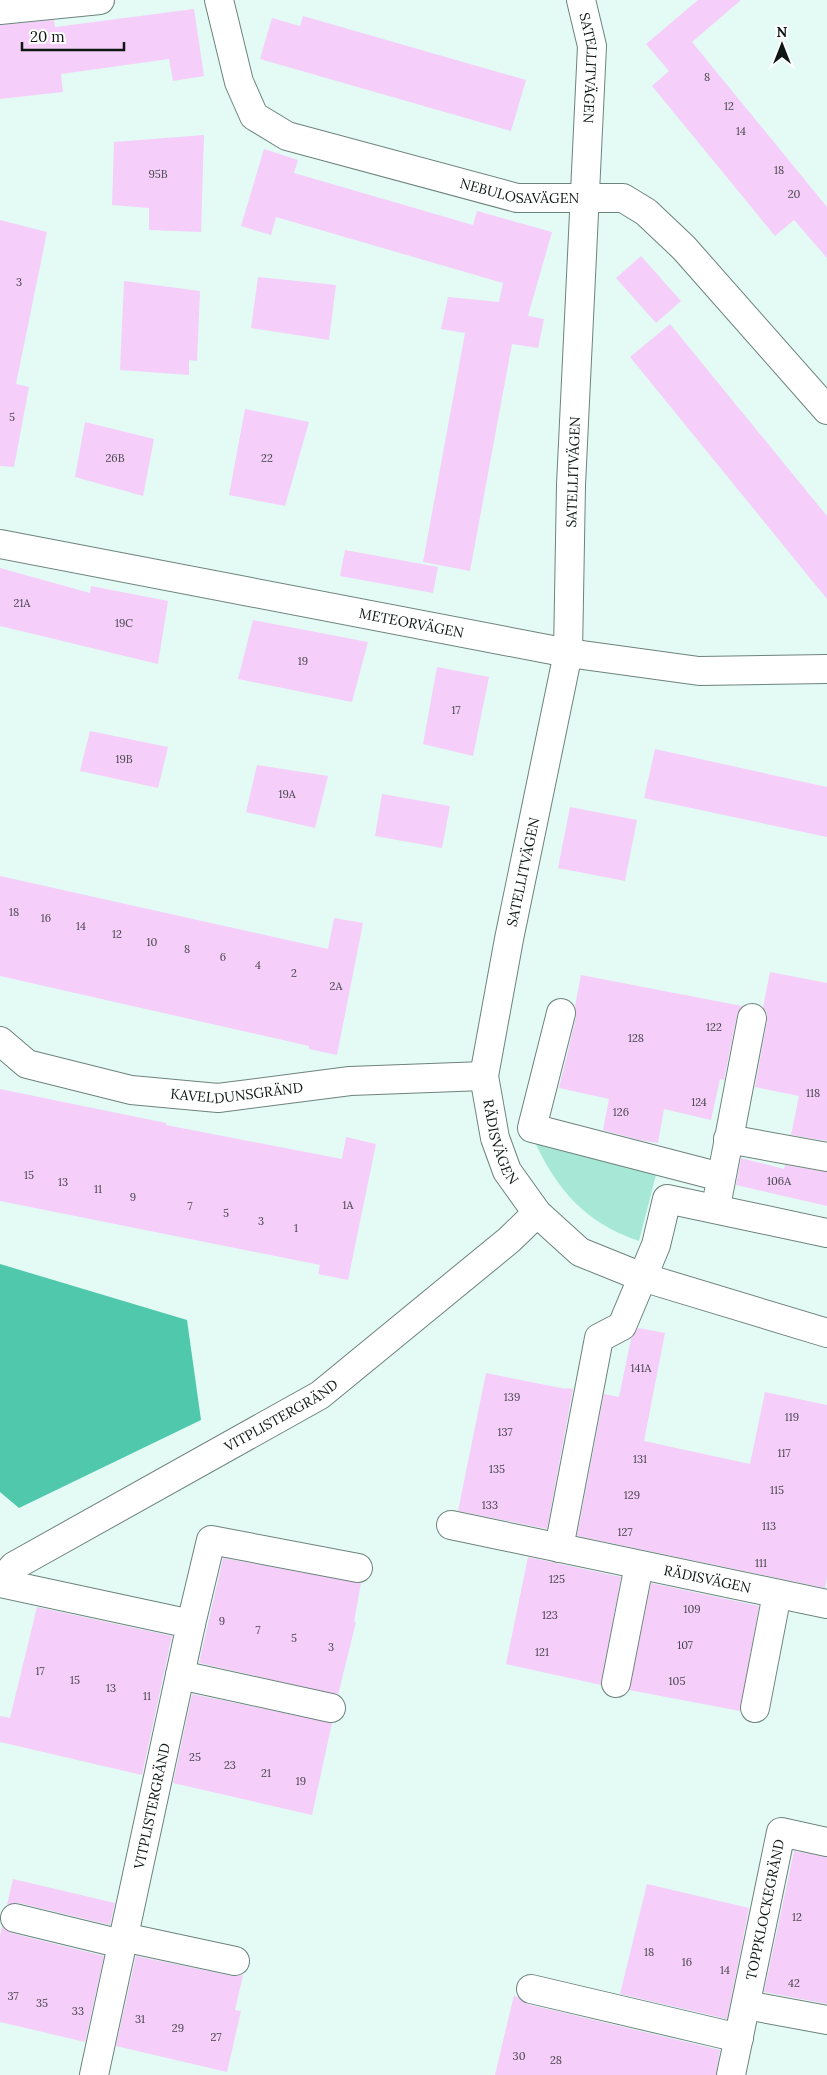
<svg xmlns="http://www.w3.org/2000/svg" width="827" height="2075" font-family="Lora,serif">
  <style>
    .green { fill: #a6e8d5 }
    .forest { fill: #50c8ac }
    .building { fill: #f5cff9 }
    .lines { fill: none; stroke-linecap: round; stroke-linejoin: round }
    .minor-casing { stroke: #6d837c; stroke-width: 30 }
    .minor { stroke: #fff; stroke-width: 28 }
    .labels { text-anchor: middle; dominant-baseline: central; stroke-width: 4; stroke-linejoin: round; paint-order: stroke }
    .number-label { font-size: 11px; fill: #48454e }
    .street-label { font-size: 14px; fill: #0f1715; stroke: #fff }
  </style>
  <rect width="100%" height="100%" fill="#e3fbf4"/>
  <!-- green -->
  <path class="green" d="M533,1138L658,1167L639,1241C585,1223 556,1189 533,1138Z"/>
  <!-- forest -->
  <polygon class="forest" points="0,1264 187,1320 201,1420 19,1508 0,1492"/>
  <!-- building -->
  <g class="building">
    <polygon points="698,0 741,0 692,42 827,207 827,258 794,220 775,236 652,86 669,71 646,44"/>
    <polygon points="194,9 204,76 173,81 169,59 61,74 63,92 0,99 0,25 54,20 55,27"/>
    <polygon points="303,16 526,80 511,131 260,59 272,18 300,26"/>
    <polygon points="204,135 201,232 149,230 149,208 112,205 114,142"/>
    <polygon points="264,149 298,160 294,173 473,225 477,211 552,232 528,316 544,319 538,348 512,344 470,571 423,562 465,333 441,329 448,297 499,302 503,283 276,217 271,235 241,226"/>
    <polygon points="0,220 47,232 16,384 29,387 14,467 0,466"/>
    <polygon points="641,256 681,301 656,323 616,278"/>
    <polygon points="258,277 336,285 329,340 251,328"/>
    <polygon points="124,281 200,291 197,361 189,360 189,375 120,370"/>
    <polygon points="670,324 827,516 827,599 630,357"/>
    <polygon points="245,409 309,422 285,506 229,495"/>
    <polygon points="85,422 154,439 143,496 75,477"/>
    <polygon points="345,550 438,567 433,593 340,576"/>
    <polygon points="0,568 90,593 91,586 168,601 158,664 0,626"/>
    <polygon points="253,620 368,642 352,702 238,679"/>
    <polygon points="437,667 489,677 473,756 423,744"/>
    <polygon points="90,731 168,747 158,788 80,771"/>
    <polygon points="655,749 827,787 827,837 644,798"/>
    <polygon points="257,765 328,776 315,828 246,812"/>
    <polygon points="382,794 450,806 442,848 375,836"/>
    <polygon points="570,807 637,820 625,881 558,868"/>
    <polygon points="0,876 328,949 334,918 363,923 337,1055 309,1049 309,1046 0,976"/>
    <polygon points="770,972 827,983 827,1141 791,1135 799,1096 755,1087 767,1021 767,1013 763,1007"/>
    <polygon points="581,975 742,1006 737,1015 724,1080 720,1079 711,1120 664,1109 658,1143 639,1140 603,1130 609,1099 559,1088 576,1017 575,1006"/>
    <polygon points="0,1089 166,1123 166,1125 342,1159 346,1137 376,1144 348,1280 318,1274 320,1265 0,1201"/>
    <polygon points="741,1158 784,1169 785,1165 827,1172 827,1206 736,1185"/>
    <polygon points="638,1328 665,1333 644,1441 750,1464 765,1392 827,1405 827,1577 825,1588 577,1536 604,1394 619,1397 631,1339"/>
    <polygon points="486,1373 566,1389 566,1388 573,1389 547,1529 458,1511"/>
    <polygon points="528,1557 621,1577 601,1685 506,1664"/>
    <polygon points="223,1558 361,1583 354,1622 356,1622 338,1695 199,1663"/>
    <polygon points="651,1583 759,1606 740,1711 629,1690"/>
    <polygon points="37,1607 172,1636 142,1775 0,1742 0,1716 10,1718"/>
    <polygon points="192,1694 332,1723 312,1815 173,1783"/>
    <polygon points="794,1851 827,1857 827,2004 764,1992"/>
    <polygon points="13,1879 115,1903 110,1925 19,1903 7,1905"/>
    <polygon points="647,1884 749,1908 727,2019 620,1994"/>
    <polygon points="2,1926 11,1933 104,1956 85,2042 0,2022 0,1936"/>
    <polygon points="136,1956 232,1976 243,1975 235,2010 241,2011 227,2072 116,2046"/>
    <polygon points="514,1995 527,2004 720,2050 716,2075 495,2075"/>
  </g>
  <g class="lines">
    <defs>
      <g id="minor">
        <path id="s1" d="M219,0L239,82L254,116L287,136L517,198H623L646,212L684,248L827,410"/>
        <path id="s2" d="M581,0L592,46L571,485L568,653L509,939L484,1076L495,1138L507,1171L537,1213L580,1252L642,1277L827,1333"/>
        <polyline points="0,10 100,0"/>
        <path id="s3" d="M0,544L568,653L699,671L827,669"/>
        <polyline points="561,1013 532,1128 721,1177"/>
        <path id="s4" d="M0,1041L27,1064L131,1090L218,1098L350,1081L484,1076"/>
        <polyline points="728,1139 827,1157"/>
        <polyline points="718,1196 752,1018"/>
        <path id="s5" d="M451,1525L827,1604"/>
        <polyline points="559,1548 599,1338 622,1326 656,1245 667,1199 827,1233"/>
        <path id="s6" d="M0,1582L14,1566L320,1395L509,1240L537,1213"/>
        <polyline points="0,1583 191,1624 94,2075"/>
        <polyline points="191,1624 211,1540 358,1568"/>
        <polyline points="180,1675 331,1708"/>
        <polyline points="616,1683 639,1565"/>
        <polyline points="755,1708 777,1594"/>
        <polyline points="15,1918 122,1944"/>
        <polyline points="123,1937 235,1961"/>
        <polyline points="531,1989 739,2038"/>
        <polyline points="746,2005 827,2020"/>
        <path id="s7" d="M731,2075L781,1832L827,1842"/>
      </g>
    </defs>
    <!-- minor casing -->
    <use href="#minor" class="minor-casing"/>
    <!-- minor -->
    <use href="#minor" class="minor"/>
  </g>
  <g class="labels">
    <!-- number labels -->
    <g class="number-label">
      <text x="707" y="77">8</text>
      <text x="729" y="106">12</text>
      <text x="741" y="131">14</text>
      <text x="779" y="170">18</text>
      <text x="158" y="174">95B</text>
      <text x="794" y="194">20</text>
      <text x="19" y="282">3</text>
      <text x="12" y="417">5</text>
      <text x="115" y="458">26B</text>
      <text x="267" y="458">22</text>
      <text x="22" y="603">21A</text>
      <text x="124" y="623">19C</text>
      <text x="303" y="661">19</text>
      <text x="456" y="710">17</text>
      <text x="124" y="759">19B</text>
      <text x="287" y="794">19A</text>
      <text x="14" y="912">18</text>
      <text x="46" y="918">16</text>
      <text x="81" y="926">14</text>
      <text x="117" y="934">12</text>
      <text x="152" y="942">10</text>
      <text x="187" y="949">8</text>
      <text x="223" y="957">6</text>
      <text x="258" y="965">4</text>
      <text x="294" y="973">2</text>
      <text x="336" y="986">2A</text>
      <text x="714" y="1027">122</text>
      <text x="636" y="1038">128</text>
      <text x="813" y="1093">118</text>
      <text x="699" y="1102">124</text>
      <text x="621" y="1112">126</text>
      <text x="29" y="1175">15</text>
      <text x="779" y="1181">106A</text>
      <text x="63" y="1182">13</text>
      <text x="98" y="1189">11</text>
      <text x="133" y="1197">9</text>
      <text x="348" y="1205">1A</text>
      <text x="190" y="1206">7</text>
      <text x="226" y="1213">5</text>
      <text x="261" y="1221">3</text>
      <text x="296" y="1228">1</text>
      <text x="641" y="1368">141A</text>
      <text x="512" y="1397">139</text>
      <text x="792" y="1417">119</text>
      <text x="505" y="1432">137</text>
      <text x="784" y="1453">117</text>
      <text x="640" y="1459">131</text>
      <text x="497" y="1469">135</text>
      <text x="777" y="1490">115</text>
      <text x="632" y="1495">129</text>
      <text x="490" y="1505">133</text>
      <text x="769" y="1526">113</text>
      <text x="625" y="1532">127</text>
      <text x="761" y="1563">111</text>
      <text x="557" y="1579">125</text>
      <text x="692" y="1609">109</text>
      <text x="550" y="1615">123</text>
      <text x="222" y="1621">9</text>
      <text x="258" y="1630">7</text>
      <text x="294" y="1638">5</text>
      <text x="685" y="1645">107</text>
      <text x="331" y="1647">3</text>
      <text x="542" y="1652">121</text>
      <text x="40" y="1671">17</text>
      <text x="75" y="1680">15</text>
      <text x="677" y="1681">105</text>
      <text x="111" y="1688">13</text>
      <text x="147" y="1696">11</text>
      <text x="195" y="1757">25</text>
      <text x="230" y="1765">23</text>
      <text x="266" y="1773">21</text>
      <text x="301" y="1781">19</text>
      <text x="797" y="1917">12</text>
      <text x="649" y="1952">18</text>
      <text x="687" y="1962">16</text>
      <text x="725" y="1970">14</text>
      <text x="794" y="1983">42</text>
      <text x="13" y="1996">37</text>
      <text x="42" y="2003">35</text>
      <text x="78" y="2011">33</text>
      <text x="140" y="2019">31</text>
      <text x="178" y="2028">29</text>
      <text x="216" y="2037">27</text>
      <text x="519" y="2056">30</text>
      <text x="556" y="2060">28</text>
    </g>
    <!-- street labels -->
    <g class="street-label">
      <text stroke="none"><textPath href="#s2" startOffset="69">SATELLITVÄGEN</textPath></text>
      <text stroke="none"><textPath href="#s1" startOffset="400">NEBULOSAVÄGEN</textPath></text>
      <text transform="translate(573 472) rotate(-88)">SATELLITVÄGEN</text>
      <text stroke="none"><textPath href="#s3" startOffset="419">METEORVÄGEN</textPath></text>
      <text transform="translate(523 872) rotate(-78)">SATELLITVÄGEN</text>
      <text stroke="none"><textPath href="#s4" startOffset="249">KAVELDUNSGRÄND</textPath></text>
      <text stroke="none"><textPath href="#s2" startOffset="1154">RÄDISVÄGEN</textPath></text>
      <text stroke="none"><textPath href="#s6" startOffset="328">VITPLISTERGRÄND</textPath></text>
      <text stroke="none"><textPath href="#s5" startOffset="262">RÄDISVÄGEN</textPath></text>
      <text transform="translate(152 1806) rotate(-78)">VITPLISTERGRÄND</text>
      <text stroke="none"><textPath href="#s7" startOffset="169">TOPPKLOCKEGRÄND</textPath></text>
    </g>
  </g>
  <!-- north arrow -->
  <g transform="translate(782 45)" stroke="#ffffff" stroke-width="4" paint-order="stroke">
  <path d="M0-4L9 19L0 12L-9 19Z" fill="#0f1715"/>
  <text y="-8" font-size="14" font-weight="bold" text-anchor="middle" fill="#0f1715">N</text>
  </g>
  <!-- scale -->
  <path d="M22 42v8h102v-8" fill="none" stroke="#0f1715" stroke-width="2.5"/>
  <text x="30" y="42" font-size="15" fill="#0f1715" stroke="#ffffff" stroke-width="4" paint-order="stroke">20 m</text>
</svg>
